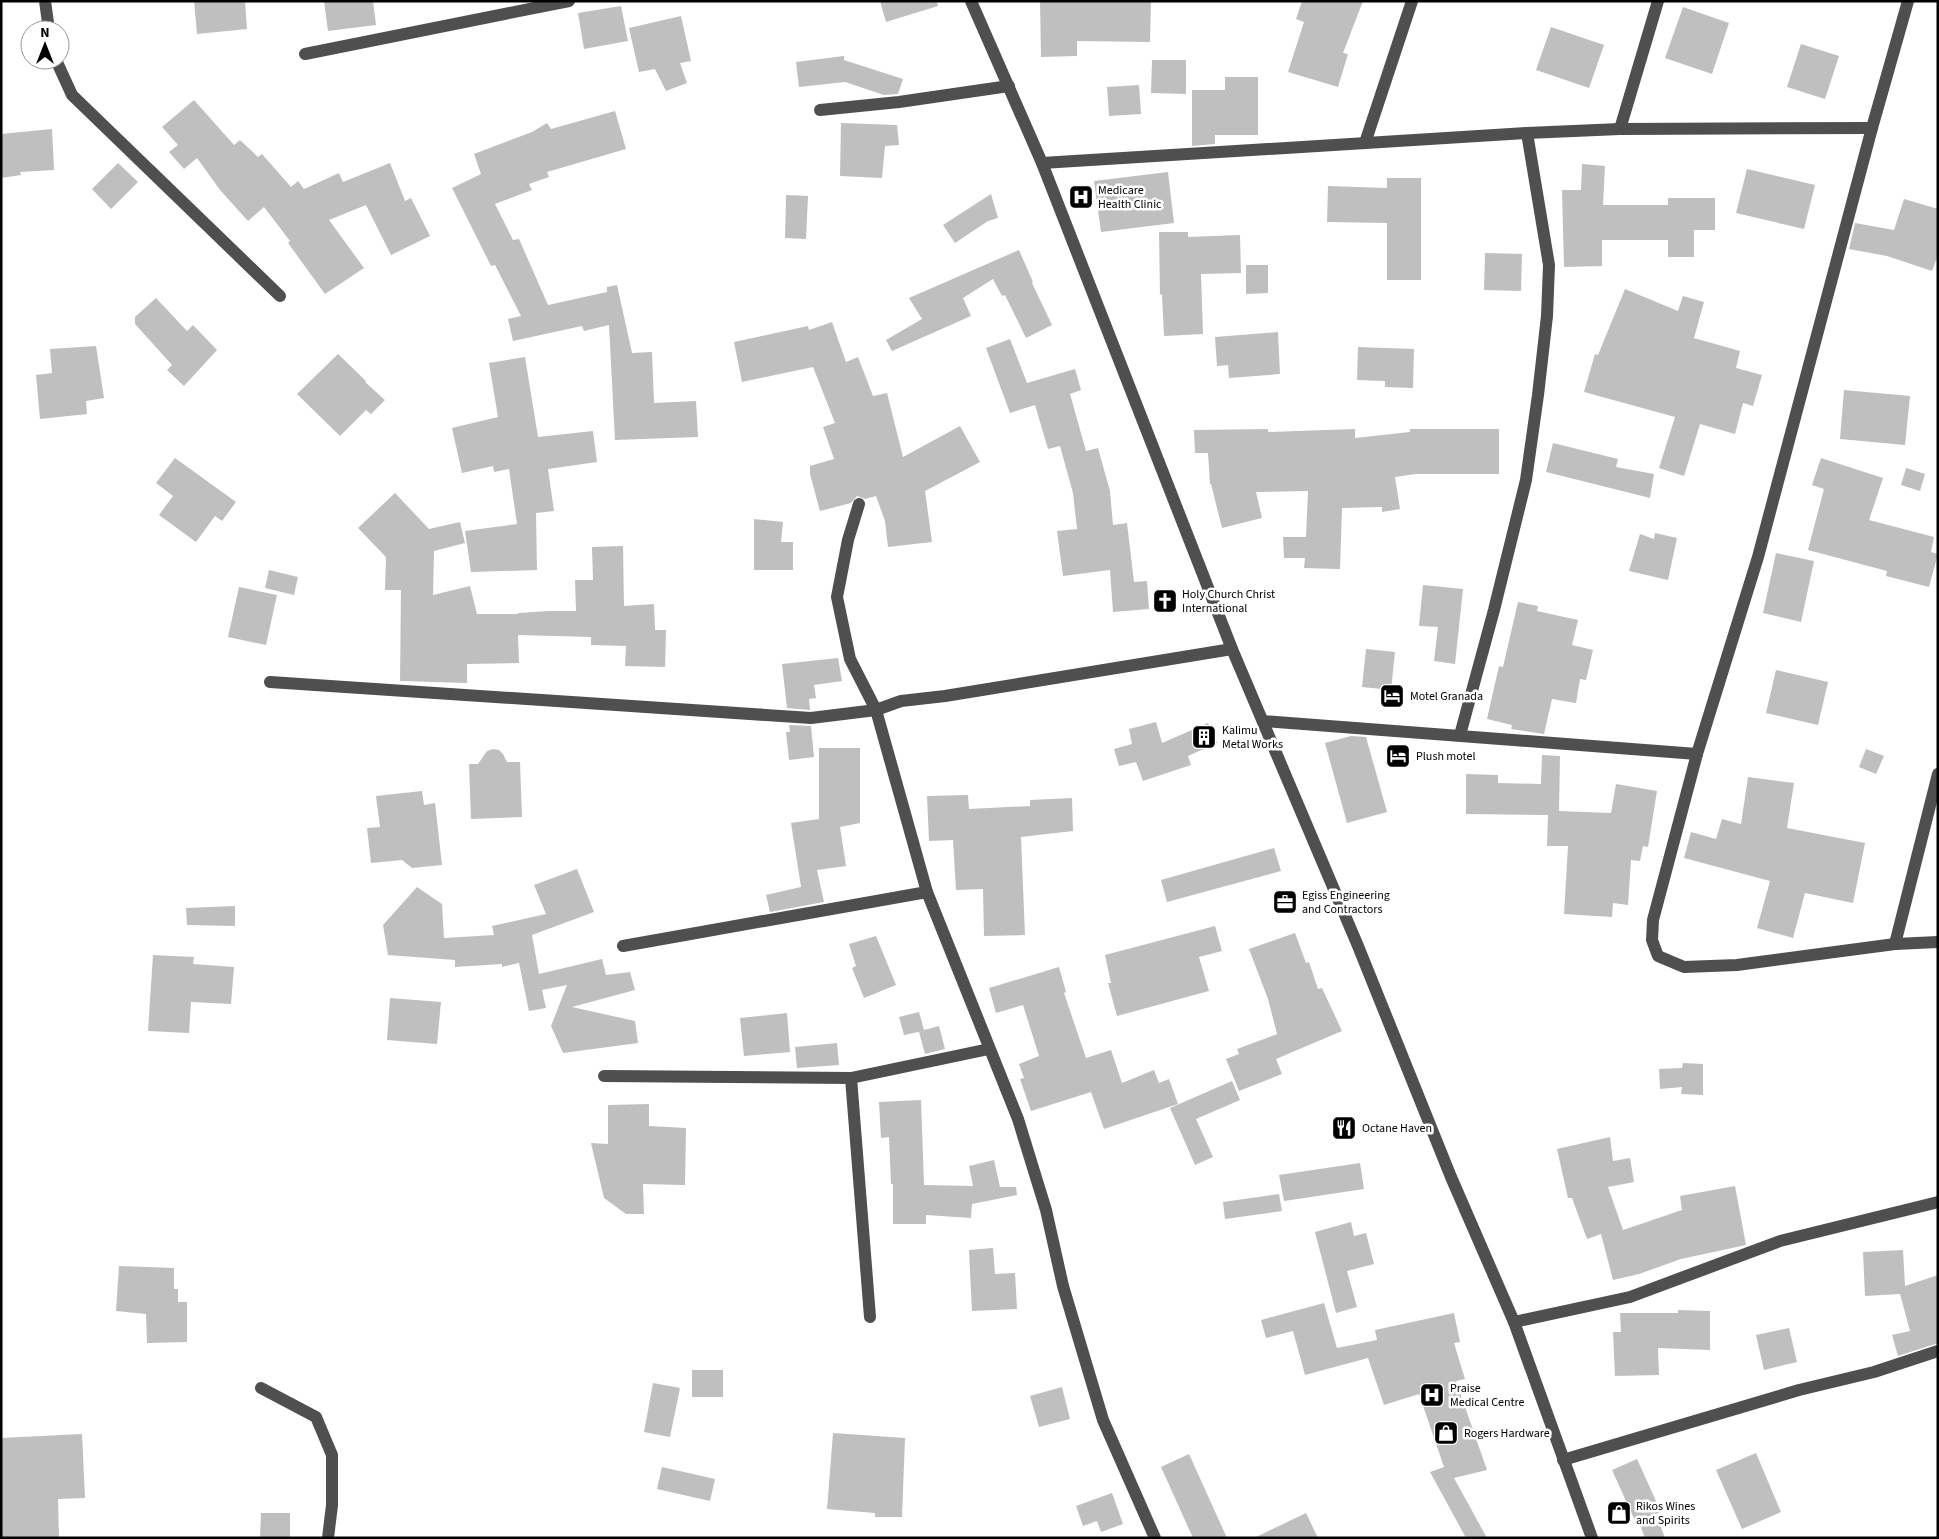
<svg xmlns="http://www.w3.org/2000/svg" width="1939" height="1539" font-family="'Source Sans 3',sans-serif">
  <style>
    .building { fill: #bfbfbf }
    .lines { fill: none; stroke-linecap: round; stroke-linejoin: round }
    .minor { stroke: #4f4f4f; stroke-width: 12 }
    .labels { text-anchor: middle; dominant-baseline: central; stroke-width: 5; stroke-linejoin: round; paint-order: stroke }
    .poi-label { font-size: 12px; fill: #000; stroke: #fff; text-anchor: start }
  </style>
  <rect width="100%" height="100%" fill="#fff"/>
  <!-- building -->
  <g class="building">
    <polygon points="194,1 245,1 247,29 197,34"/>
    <polygon points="324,1 373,1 376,25 328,31"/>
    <polygon points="880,1 937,1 938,6 886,22"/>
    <polygon points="1040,1 1151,1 1150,42 1077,41 1077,56 1041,57"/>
    <polygon points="1302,1 1363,1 1343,53 1348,54 1338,87 1288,72 1304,22 1296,19"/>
    <polygon points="621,6 628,41 584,49 578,13"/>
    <polygon points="1683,7 1729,23 1712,74 1665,58"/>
    <polygon points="681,16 691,61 680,63 687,83 666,91 655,69 639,72 629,28"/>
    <polygon points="1551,27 1604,45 1589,88 1536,70"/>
    <polygon points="1801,44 1839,56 1825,99 1787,87"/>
    <polygon points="844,56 844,60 903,79 898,94 884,95 845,82 799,87 796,62"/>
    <polygon points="1152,60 1186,60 1186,94 1151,93"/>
    <polygon points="1225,77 1258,77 1258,135 1215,135 1215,144 1192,146 1192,90 1225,90"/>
    <polygon points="1139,85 1141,114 1109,116 1107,87"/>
    <polygon points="194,100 234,145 240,140 258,157 262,154 291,187 298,181 304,189 339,173 343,182 390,163 405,201 411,198 430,236 391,255 366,205 329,220 364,268 325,294 288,243 290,241 264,207 248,221 220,190 197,158 184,169 169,152 178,145 162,127"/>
    <polygon points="615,111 626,149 547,172 549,177 529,184 532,190 495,204 513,240 519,239 548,305 607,292 607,287 617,285 632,353 652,352 654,403 696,401 698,437 615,440 609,325 584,331 582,326 513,341 508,319 521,316 495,265 491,266 452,188 481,174 474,154 532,132 547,123 551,129"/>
    <polygon points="841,123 897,125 899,145 885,146 882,178 840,176"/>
    <polygon points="52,129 54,170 20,172 21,175 1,178 1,134"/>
    <polygon points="118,163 138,182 111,209 92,189"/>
    <polygon points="1582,164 1605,166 1603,205 1668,205 1668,198 1715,198 1715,230 1694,230 1694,257 1668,257 1668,240 1602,240 1602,266 1564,267 1562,190 1581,190"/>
    <polygon points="1747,169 1815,185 1804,229 1736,213"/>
    <polygon points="1168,172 1174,223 1101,232 1094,181"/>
    <polygon points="1387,178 1421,178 1421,280 1387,280 1387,223 1327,222 1328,186 1387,188"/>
    <polygon points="991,194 998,218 988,221 955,243 943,225"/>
    <polygon points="786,195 808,196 806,239 785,238"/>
    <polygon points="1904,199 1938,209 1938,255 1932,271 1887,256 1849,249 1855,223 1894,230"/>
    <polygon points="1159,232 1188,232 1188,237 1240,235 1241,273 1201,274 1203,334 1164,336 1162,294 1160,295"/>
    <polygon points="1019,250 1033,282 1032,283 1052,325 1026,338 1005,295 1002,296 993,279 963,298 971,316 892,351 886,340 922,319 909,298"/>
    <polygon points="1485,253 1522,254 1521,291 1484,290"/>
    <polygon points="1246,265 1268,265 1268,293 1246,294"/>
    <polygon points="1625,289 1678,311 1683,296 1704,302 1694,338 1740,351 1736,368 1762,375 1753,406 1743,403 1735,434 1700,424 1684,476 1659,468 1675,417 1584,392 1595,354 1598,355"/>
    <polygon points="156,298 187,331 193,325 217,350 184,386 167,370 172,365 135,324 135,317"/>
    <polygon points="832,322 846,362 858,357 873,396 887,393 903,457 960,426 980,462 925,491 932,542 888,547 885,521 876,496 865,499 857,496 851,503 820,511 810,474 810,466 834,459 823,427 835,423 813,367 742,382 734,342 808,326 809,330"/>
    <polygon points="1278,332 1280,374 1229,378 1228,365 1217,366 1215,337"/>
    <polygon points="1010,339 1027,383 1075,369 1081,390 1070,394 1086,451 1098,448 1110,491 1113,525 1127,523 1134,582 1147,581 1149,609 1113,612 1110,570 1063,576 1057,531 1077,529 1073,493 1060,446 1048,449 1035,405 1010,413 986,348"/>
    <polygon points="96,346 104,398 86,401 87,414 40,419 36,375 52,373 50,349"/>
    <polygon points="1358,347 1414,349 1413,388 1385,387 1385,381 1357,380"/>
    <polygon points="338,354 366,381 365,382 385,400 371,414 366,410 340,436 297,394"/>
    <polygon points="525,357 538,437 593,431 597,462 548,469 554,511 536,513 537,570 471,572 465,531 517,524 509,469 494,472 493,466 462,473 452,428 498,417 489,363"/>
    <polygon points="1844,390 1910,396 1905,445 1840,439"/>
    <polygon points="1268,429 1268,432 1355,429 1355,438 1410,432 1410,429 1499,429 1499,474 1416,474 1395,477 1400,509 1382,512 1382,507 1342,508 1340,569 1304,568 1305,558 1284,558 1283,537 1306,537 1308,491 1256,492 1262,518 1222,528 1211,484 1210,484 1208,453 1195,453 1194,430"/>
    <polygon points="1553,443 1618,459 1616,467 1654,474 1650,498 1546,472"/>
    <polygon points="175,458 236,502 222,521 215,516 196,542 159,515 173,496 156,483"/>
    <polygon points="1821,458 1883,478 1869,520 1934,537 1931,552 1938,554 1929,587 1886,576 1887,571 1808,550 1824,489 1812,485"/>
    <polygon points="1906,468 1925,474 1920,491 1901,485"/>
    <polygon points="395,493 429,529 460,522 465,543 434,551 433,595 470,586 477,614 518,614 518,613 549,611 576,611 575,580 593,580 592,547 623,546 624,606 654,604 655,630 666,630 665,667 625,666 626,646 591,645 591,637 518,635 519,663 467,664 467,683 400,681 401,590 385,590 386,557 358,528"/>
    <polygon points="754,519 783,522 781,542 793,542 793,570 754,570"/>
    <polygon points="1655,533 1677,538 1668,580 1629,571 1640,534 1654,539"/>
    <polygon points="1776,553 1814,561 1801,622 1763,613"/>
    <polygon points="269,570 298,577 294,595 265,588"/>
    <polygon points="1423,585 1463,589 1455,664 1434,661 1438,627 1419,626"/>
    <polygon points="239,587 277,595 266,645 228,637"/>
    <polygon points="1518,602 1538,606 1537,611 1578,620 1572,645 1593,650 1586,680 1580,679 1576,703 1552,699 1544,734 1511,729 1512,725 1487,719 1499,666 1503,667"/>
    <polygon points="1366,649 1395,652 1391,690 1362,687"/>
    <polygon points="838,658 842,681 814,685 816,698 809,699 810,710 787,708 782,664"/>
    <polygon points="1776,670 1828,682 1818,725 1766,713"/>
    <polygon points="1156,722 1162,743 1208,723 1217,743 1188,756 1191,765 1143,781 1136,762 1119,766 1114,749 1132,744 1129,729"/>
    <polygon points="789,725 811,726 814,757 789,760 786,732 790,732"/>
    <polygon points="1351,736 1366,737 1387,812 1347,823 1325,743"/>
    <polygon points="819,748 860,748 860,823 840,827 846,866 817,870 824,902 770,912 766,895 801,887 791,823 819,819"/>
    <polygon points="493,749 499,750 503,754 507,762 520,762 522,817 471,819 469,764 478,764 487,751"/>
    <polygon points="1866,749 1884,756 1876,774 1859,767"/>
    <polygon points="1542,755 1560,756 1559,811 1611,813 1616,784 1657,791 1648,847 1643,846 1640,861 1631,860 1628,905 1613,903 1612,917 1564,914 1568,846 1547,846 1548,815 1466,814 1466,774 1498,775 1498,783 1541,784"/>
    <polygon points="1748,777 1794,783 1787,828 1865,843 1853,903 1805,893 1793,938 1757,928 1770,881 1684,858 1691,832 1716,839 1722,819 1741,824"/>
    <polygon points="422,791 424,805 435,803 442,865 412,868 402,860 371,863 367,828 380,827 376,796"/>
    <polygon points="968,795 969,809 1030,806 1030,800 1072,798 1073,831 1021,837 1025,935 984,936 983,889 956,890 953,840 929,841 927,796"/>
    <polygon points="1274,848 1281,871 1167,902 1161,880"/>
    <polygon points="577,869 594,912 532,935 539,974 602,959 606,975 630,972 635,990 572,1007 635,1021 638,1043 563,1053 551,1026 567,985 542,990 546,1008 529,1011 519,963 502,967 502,964 455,967 455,960 388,955 383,925 417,887 442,904 444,938 494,935 492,926 546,914 534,885"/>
    <polygon points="235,906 235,926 187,925 186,908"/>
    <polygon points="1215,926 1222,951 1199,957 1209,991 1117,1016 1108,983 1111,983 1105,955"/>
    <polygon points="1295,933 1306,963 1309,962 1318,989 1322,988 1342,1031 1276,1059 1282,1074 1239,1091 1226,1059 1239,1054 1237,1049 1277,1034 1268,999 1249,949"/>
    <polygon points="876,936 896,985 864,998 852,968 856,966 849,944"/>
    <polygon points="153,955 194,957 193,964 234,967 231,1004 191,1002 189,1033 148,1031"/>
    <polygon points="1059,967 1066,992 1064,993 1086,1058 1111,1050 1122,1083 1154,1070 1159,1083 1169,1079 1178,1104 1104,1129 1091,1092 1031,1111 1020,1079 1024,1078 1019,1064 1039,1056 1023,1005 996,1013 989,988"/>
    <polygon points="390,998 441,1002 437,1044 387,1040"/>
    <polygon points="919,1012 924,1030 939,1026 945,1049 925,1054 919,1032 923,1031 904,1035 899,1017"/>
    <polygon points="787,1013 790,1052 744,1056 740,1018"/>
    <polygon points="837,1043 839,1065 797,1068 795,1047"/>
    <polygon points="1683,1063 1703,1064 1703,1095 1681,1094 1682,1087 1660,1089 1659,1069 1682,1068"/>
    <polygon points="1232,1081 1240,1100 1196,1119 1213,1157 1195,1165 1170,1108"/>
    <polygon points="921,1100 924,1185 973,1186 969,1166 994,1160 1000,1187 1016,1187 1017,1195 972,1204 971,1218 926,1215 926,1224 893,1224 893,1184 891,1184 889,1137 881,1138 879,1102"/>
    <polygon points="649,1104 649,1126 686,1128 685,1185 643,1184 644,1214 626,1214 604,1198 591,1143 608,1144 608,1105"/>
    <polygon points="1610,1137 1613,1161 1630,1158 1634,1182 1608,1187 1623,1230 1682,1210 1680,1196 1735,1186 1746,1245 1681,1259 1639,1274 1613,1280 1601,1234 1587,1239 1572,1198 1568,1198 1557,1149"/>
    <polygon points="1360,1163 1364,1189 1284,1201 1279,1175"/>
    <polygon points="1279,1194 1282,1211 1225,1219 1223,1202"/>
    <polygon points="1351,1222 1354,1236 1366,1233 1374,1264 1347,1271 1357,1307 1336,1313 1315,1232"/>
    <polygon points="993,1248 995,1274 1015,1273 1017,1309 972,1311 969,1250"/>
    <polygon points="1903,1250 1905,1286 1938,1275 1938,1343 1898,1356 1892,1335 1910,1331 1900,1294 1865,1296 1863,1252"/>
    <polygon points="119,1266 174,1268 174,1289 178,1289 178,1302 187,1302 187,1342 147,1343 146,1314 116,1311"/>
    <polygon points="1324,1303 1337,1348 1377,1340 1375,1330 1454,1313 1460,1342 1454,1343 1465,1379 1456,1381 1487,1470 1454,1478 1487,1538 1466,1538 1430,1472 1444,1467 1419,1394 1384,1405 1368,1358 1305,1375 1293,1331 1266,1338 1261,1320"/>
    <polygon points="1678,1310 1710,1311 1710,1350 1658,1348 1659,1375 1615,1376 1613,1332 1621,1332 1620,1313 1678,1313"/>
    <polygon points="1789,1328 1797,1362 1764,1370 1756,1335"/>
    <rect x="692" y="1370" width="31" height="27"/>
    <polygon points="653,1383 680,1388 670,1437 644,1432"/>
    <polygon points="1062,1387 1070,1419 1039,1427 1030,1396"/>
    <polygon points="833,1433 905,1438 902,1517 875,1517 875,1513 827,1509"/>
    <polygon points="82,1434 85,1498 58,1499 59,1538 1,1538 1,1438"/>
    <polygon points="1756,1453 1781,1512 1742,1529 1716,1470"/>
    <polygon points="1189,1454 1227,1538 1193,1538 1161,1467"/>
    <polygon points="1637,1459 1661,1512 1656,1514 1665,1538 1645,1538 1639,1522 1636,1523 1612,1470"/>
    <polygon points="662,1467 715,1479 710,1501 657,1489"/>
    <polygon points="1112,1493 1123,1524 1101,1532 1097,1521 1083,1526 1076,1506"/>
    <polygon points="261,1513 290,1513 290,1538 260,1538"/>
    <polygon points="1306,1513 1318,1538 1254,1538"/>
  </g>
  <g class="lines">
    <!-- minor -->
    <g class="minor">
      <polyline points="45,1 49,30"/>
      <polyline points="971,1 1042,163 1232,649 1358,946 1451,1177 1514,1322 1592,1538"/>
      <polyline points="1908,1 1872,128 1758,557 1697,754 1653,920 1652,940 1658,956 1684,967 1737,965 1895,944 1938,942"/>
      <polyline points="305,54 569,1"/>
      <polyline points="56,60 72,95 280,296"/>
      <polyline points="820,110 899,102 1009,86"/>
      <polyline points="1620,129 1658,1"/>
      <polyline points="1365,143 1412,1"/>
      <polyline points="1042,163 1527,133 1620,129 1872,128"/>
      <polyline points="859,504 848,540 837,597 850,659 876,710 927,892 1018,1119 1046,1210 1063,1286 1103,1420 1155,1538"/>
      <polyline points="270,682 811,718 876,710 901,701 945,696 1232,649"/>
      <polyline points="1263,721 1697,754"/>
      <polyline points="1460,735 1494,610 1526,480 1538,395 1547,316 1549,265 1527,133"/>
      <polyline points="1895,944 1938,774"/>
      <polyline points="623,946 927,892"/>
      <polyline points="604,1076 851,1078 989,1049"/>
      <polyline points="851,1078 870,1317"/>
      <polyline points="1514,1322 1630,1297 1780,1241 1938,1202"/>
      <polyline points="261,1388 316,1417 332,1455 332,1505 328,1538"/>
      <polyline points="1563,1460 1799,1390 1874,1372 1938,1351"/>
    </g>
  </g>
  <!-- icons -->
  <defs>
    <symbol id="hospital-square" viewBox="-11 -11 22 22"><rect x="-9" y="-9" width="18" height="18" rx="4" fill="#000" stroke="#fff"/><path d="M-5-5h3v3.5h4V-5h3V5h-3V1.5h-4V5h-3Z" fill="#fff"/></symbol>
    <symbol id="church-square" viewBox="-11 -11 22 22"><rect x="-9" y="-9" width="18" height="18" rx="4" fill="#000" stroke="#fff"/><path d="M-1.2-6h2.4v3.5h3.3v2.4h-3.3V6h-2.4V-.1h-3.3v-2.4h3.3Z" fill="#fff"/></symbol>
    <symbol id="hotel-square" viewBox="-11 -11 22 22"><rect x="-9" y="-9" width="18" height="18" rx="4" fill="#000" stroke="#fff"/><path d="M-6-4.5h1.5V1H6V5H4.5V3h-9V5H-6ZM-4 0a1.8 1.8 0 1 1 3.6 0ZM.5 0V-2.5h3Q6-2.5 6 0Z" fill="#fff"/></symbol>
    <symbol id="building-square" viewBox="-11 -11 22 22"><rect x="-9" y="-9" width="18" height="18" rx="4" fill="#000" stroke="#fff"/><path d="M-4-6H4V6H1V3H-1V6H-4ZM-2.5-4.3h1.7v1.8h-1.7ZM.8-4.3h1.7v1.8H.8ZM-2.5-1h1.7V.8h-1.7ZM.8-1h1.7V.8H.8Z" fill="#fff"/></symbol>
    <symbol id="office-square" viewBox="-11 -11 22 22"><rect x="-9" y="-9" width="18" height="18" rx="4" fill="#000" stroke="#fff"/><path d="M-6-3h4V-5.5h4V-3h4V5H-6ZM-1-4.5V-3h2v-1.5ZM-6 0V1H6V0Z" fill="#fff"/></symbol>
    <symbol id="restaurant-square" viewBox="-11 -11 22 22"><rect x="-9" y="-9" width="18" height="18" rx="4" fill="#000" stroke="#fff"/><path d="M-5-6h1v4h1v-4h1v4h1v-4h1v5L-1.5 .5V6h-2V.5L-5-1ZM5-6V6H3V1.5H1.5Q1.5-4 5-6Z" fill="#fff"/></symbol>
    <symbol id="shop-square" viewBox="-11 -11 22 22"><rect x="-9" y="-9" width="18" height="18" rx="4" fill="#000" stroke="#fff"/><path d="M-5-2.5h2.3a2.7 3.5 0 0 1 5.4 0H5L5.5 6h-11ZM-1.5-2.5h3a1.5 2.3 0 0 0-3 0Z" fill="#fff"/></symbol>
  </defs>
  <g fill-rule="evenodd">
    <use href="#hospital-square" x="1067" y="183" width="28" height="28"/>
    <use href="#church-square" x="1151" y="587" width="28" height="28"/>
    <use href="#hotel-square" x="1378" y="682" width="28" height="28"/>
    <use href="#building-square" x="1190" y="723" width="28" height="28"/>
    <use href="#hotel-square" x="1384" y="742" width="28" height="28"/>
    <use href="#office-square" x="1271" y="888" width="28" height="28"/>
    <use href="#restaurant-square" x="1330" y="1114" width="28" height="28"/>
    <use href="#hospital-square" x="1418" y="1381" width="28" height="28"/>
    <use href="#shop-square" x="1432" y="1419" width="28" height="28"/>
    <use href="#shop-square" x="1605" y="1499" width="28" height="28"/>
  </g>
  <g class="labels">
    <!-- poi labels -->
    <g class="poi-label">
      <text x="1098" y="190">Medicare<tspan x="1098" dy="14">Health Clinic</tspan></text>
      <text x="1182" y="594">Holy Church Christ<tspan x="1182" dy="14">International</tspan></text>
      <text x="1410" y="696">Motel Granada</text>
      <text x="1222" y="730">Kalimu<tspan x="1222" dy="14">Metal Works</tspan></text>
      <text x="1416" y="756">Plush motel</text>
      <text x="1302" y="895">Egiss Engineering<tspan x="1302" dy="14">and Contractors</tspan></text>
      <text x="1362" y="1128">Octane Haven</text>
      <text x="1450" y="1388">Praise<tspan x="1450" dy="14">Medical Centre</tspan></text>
      <text x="1464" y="1433">Rogers Hardware</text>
      <text x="1636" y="1506">Rikos Wines<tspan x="1636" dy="14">and Spirits</tspan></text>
    </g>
  </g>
  <!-- border -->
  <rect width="1939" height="1539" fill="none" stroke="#000000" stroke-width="5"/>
  <!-- north arrow -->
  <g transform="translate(45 45)"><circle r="24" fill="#ffffff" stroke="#999999"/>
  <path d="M0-4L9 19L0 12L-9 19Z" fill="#000000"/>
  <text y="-8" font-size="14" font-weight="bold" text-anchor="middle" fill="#000000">N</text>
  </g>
</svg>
